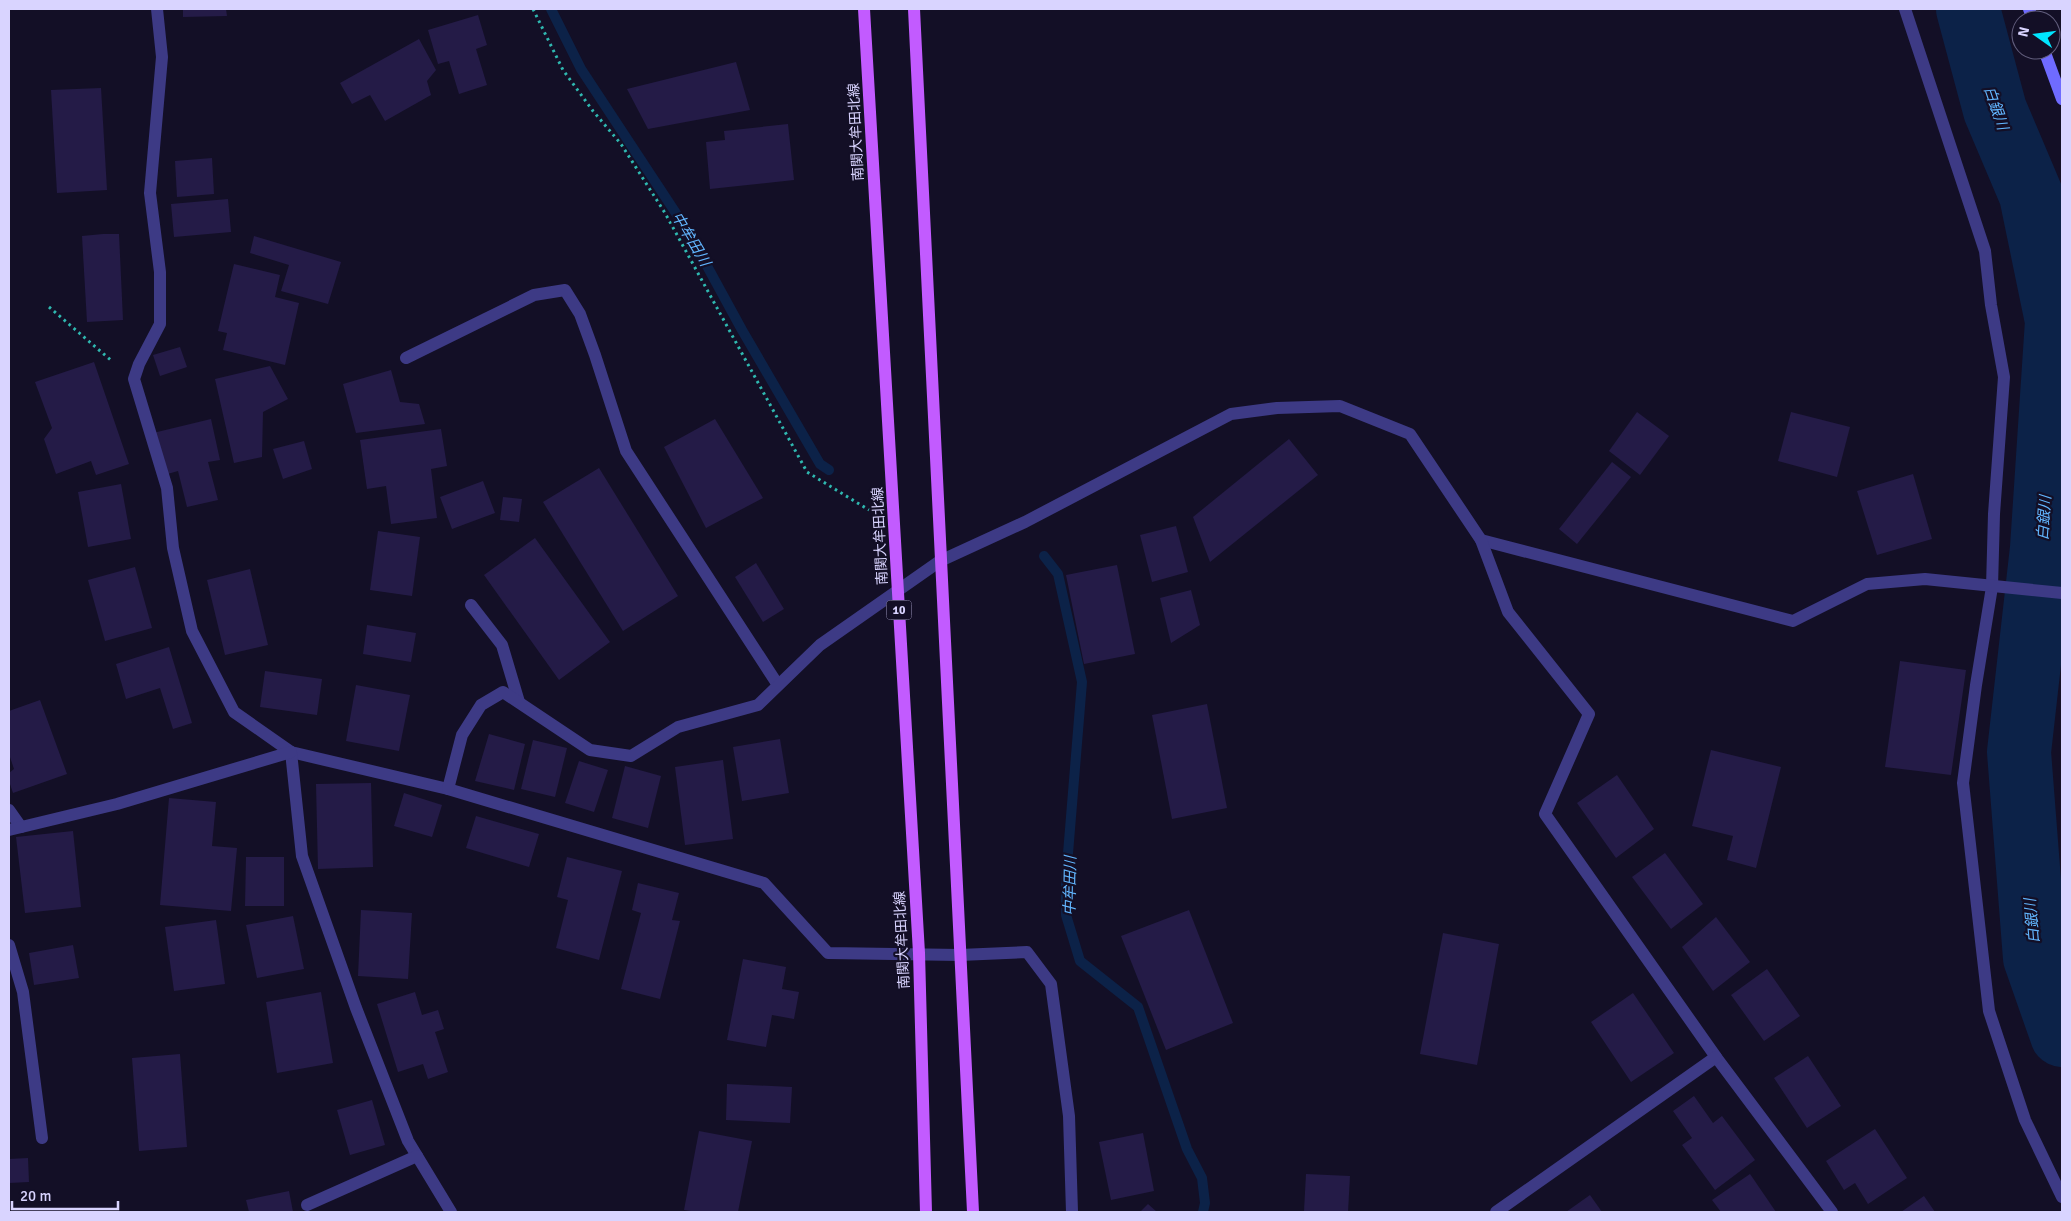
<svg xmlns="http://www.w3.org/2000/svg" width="2071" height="1221" font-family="Signika,'Noto Sans JP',sans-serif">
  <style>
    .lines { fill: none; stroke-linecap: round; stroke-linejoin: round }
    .stream { stroke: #0c2248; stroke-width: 10 }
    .river { stroke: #0c2248; stroke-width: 64 }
    .building { fill: #241b47 }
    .path { stroke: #2fb8b0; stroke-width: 3; stroke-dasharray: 2.5 4; stroke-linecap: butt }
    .street { stroke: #3d3a85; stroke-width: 12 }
    .secondary { stroke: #6f6bff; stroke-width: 12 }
    .primary { stroke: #c25bff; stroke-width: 12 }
    .labels { text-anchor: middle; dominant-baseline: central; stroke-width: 4.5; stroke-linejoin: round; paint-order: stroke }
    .shield { fill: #130f26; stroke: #9e99be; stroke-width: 1 }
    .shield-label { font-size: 12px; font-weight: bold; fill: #d9d4ff }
    .street-label { font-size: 14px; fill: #d9d4ff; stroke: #130f26 }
    .water-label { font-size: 15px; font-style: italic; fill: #62b6ff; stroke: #130f26 }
  </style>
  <rect width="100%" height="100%" fill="#130f26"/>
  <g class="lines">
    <!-- stream -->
    <g class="stream">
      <polyline points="551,9 581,69 689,233 742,330 820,464 829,470"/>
      <polyline points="1044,556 1058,574 1082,682 1066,878 1066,915 1080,961 1138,1007 1187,1149 1202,1178 1205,1203 1203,1212"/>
    </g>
    <!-- river -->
    <polyline class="river" points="1968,9 1995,110 2031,195 2057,321 2042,548 2019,752 2035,958 2062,1035"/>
  </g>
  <!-- building -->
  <g class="building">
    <polygon points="183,9 226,9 227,16 183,17"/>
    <polygon points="478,15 487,45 476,49 487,85 459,94 449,61 438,64 428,30"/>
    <polygon points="419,39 436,70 427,81 431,95 385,121 370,95 352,104 340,83"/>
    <polygon points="736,62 750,110 648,129 627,89"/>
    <polygon points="101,88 107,190 57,193 51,90"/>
    <polygon points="788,124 794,180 710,189 706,142 725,140 724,131"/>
    <polygon points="212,158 214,194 177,197 175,161"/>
    <polygon points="228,199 231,232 174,237 171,204"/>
    <polygon points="103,234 119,234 123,320 87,322 82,236"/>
    <polygon points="254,236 341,262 328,304 281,291 289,265 250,253"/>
    <polygon points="234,264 280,275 275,297 299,303 285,365 223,350 227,333 218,331"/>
    <polygon points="180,347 187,367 160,376 153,355"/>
    <polygon points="94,362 129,464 96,475 91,461 56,474 44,439 52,428 35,382"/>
    <polygon points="270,366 288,399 263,412 262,457 234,463 215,379"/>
    <polygon points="391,370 400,402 419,404 425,424 356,433 343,384"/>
    <polygon points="1637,412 1669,436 1640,475 1609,451"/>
    <polygon points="1791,412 1850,427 1837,477 1778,461"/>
    <polygon points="211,419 220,460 208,462 218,500 187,507 178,471 164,475 153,433"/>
    <polygon points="715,419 763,498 706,528 664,447"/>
    <polygon points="441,429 447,466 431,469 437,518 391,524 386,486 367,489 360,440"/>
    <polygon points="1289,439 1318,475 1210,562 1193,517"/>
    <polygon points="304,441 312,469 283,479 273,449"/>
    <polygon points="1612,462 1631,477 1577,544 1559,529"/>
    <polygon points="599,468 678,596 623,631 543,502"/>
    <polygon points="1913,474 1932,539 1877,555 1857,491"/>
    <polygon points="483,481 495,513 452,529 440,497"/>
    <polygon points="121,484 131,539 88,547 78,492"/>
    <polygon points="503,497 522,499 519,522 500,520"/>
    <polygon points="1176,526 1188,572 1152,582 1140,535"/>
    <polygon points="378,531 420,537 412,596 370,590"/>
    <polygon points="535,538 610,642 559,680 484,575"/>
    <polygon points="756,563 784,609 763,622 735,577"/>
    <polygon points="1117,565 1135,654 1084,664 1066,575"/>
    <polygon points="135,567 152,628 105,641 88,580"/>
    <polygon points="250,569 268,645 225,655 207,580"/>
    <polygon points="1191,590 1200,625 1171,643 1160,598"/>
    <polygon points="367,625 416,633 411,662 363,654"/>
    <polygon points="169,647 192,723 173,729 160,688 126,699 116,664"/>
    <polygon points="1900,661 1966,670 1951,775 1885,767"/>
    <polygon points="265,671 322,679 317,715 260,707"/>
    <polygon points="356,685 410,695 399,751 346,741"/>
    <polygon points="40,700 67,774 13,793 9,781 9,773 14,769 9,754 9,711"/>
    <polygon points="1207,704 1227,808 1172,819 1152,715"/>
    <polygon points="489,734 525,744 514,790 475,781"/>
    <polygon points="780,739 789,793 742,801 733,747"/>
    <polygon points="533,740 567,748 555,797 521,789"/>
    <polygon points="1711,750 1781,767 1756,868 1727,860 1733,836 1692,826"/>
    <polygon points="723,760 733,839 685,845 675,767"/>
    <polygon points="579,761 608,770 594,812 565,803"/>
    <polygon points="625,766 661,776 648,828 612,818"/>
    <polygon points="1617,775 1654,829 1616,858 1577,803"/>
    <polygon points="371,783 373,867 318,869 316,784"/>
    <polygon points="404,793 442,805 432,837 394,826"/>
    <polygon points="169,798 216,802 212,846 237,848 231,911 160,905"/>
    <polygon points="476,816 539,834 529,867 466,848"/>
    <polygon points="73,831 81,907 25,913 16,837"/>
    <polygon points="1665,853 1703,904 1671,929 1632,877"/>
    <polygon points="246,857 284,857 284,906 245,906"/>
    <polygon points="567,857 622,871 599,960 556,948 568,900 557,897"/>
    <polygon points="638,883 679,893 672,920 680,921 660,999 621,989 641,913 632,910"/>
    <polygon points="361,910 412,913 408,979 358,976"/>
    <polygon points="1189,910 1233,1023 1166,1050 1121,936"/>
    <polygon points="293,916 304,969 257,978 246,925"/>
    <polygon points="1716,917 1750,962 1713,991 1682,947"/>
    <polygon points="216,920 225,984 174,991 165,927"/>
    <polygon points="1443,933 1499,944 1477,1065 1420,1054"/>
    <polygon points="73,945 79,978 34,985 29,953"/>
    <polygon points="743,959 786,967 782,989 799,992 794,1019 772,1015 766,1047 727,1040"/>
    <polygon points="1767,969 1800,1016 1764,1041 1731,995"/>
    <polygon points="321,992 333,1063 277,1073 266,1002"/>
    <polygon points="415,992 422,1015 438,1010 444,1029 435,1032 448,1072 428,1079 423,1064 398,1072 377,1004"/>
    <polygon points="1633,993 1674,1053 1631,1082 1591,1022"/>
    <polygon points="180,1054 187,1147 139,1151 132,1058"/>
    <polygon points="1808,1056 1841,1106 1807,1128 1774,1078"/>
    <polygon points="727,1084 792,1087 790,1123 726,1120"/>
    <polygon points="1694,1096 1713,1123 1722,1116 1755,1160 1715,1190 1682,1145 1692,1138 1673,1111"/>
    <polygon points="372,1100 385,1145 350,1155 337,1110"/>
    <polygon points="1875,1129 1907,1178 1868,1204 1855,1183 1844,1190 1826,1161"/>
    <polygon points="699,1131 752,1141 738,1212 698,1212 684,1210"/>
    <polygon points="1143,1133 1154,1191 1111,1200 1099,1142"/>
    <polygon points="28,1158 29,1182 9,1183 9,1159"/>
    <polygon points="1306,1174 1350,1176 1348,1212 1304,1211"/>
    <polygon points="1750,1174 1776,1212 1721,1212 1712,1200"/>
    <polygon points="289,1191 293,1212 249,1212 246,1200"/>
    <polygon points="1590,1195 1602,1212 1566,1212"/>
    <polygon points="1924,1196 1935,1212 1901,1212"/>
    <polygon points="1148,1204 1157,1212 1140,1212"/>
  </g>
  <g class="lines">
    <!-- path -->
    <g class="path">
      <polyline points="533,9 563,70 593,111 621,144 665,213 807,472 869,510"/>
      <polyline points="49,307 113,362"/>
    </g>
    <!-- street -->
    <g class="street">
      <polyline points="157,9 162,57 150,193 160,272 160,324 139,364 134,379 167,488 173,548 192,631 234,712 291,752 448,789 764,883 828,953 960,955 1027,952 1051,984 1069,1116 1072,1212"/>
      <polyline points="1905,9 1985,251 1991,305 2004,377 1994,514 1992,587 1976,685 1963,783 1989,1011 2025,1120 2062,1197"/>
      <polyline points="406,358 534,295 565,290 580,314 595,355 626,451 778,685"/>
      <polyline points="1481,540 1793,621 1867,584 1925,579 2062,593"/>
      <polyline points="471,605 502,645 519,702"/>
      <polyline points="291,752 302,856 356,1008 408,1141 451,1212"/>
      <polyline points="448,789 462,735 481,705 503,692 590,750 631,756 678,727 758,705 820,645 940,561 1025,522 1231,414 1277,408 1340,406 1410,434 1481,540 1508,612 1589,714 1545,814 1716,1057 1832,1212"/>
      <polyline points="9,810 21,827"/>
      <polyline points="9,830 117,804 291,752"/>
      <polyline points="9,945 23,992 42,1138"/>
      <polyline points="307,1205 417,1156"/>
      <polyline points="1496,1212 1716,1057"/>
    </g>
    <!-- secondary -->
    <g class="secondary">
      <polyline points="2029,9 2033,20"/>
      <polyline points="2044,50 2062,99"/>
    </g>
    <!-- primary -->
    <g class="primary">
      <polyline points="864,9 919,953 926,1212"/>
      <polyline points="914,9 973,1212"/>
    </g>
  </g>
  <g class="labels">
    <!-- shield labels -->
    <rect class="shield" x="886.5" y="600.5" width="25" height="19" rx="4"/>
    <g class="shield-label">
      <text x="899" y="610">10</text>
    </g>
    <!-- street labels -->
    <g class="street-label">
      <text transform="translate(856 132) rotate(-93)">南関大牟田北線</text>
      <text transform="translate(880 536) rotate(-93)">南関大牟田北線</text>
      <text transform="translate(902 940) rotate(-93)">南関大牟田北線</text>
    </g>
    <!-- water labels -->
    <g class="water-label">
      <text transform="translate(1996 108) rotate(71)">白銀川</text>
      <text transform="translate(691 239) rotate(59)">中牟田川</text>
      <text transform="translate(2044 518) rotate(-86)">白銀川</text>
      <text transform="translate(1070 886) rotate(-89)">中牟田川</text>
      <text transform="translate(2032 921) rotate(-95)">白銀川</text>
    </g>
  </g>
  <!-- border -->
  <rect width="2071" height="1221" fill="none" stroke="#d9d4ff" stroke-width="20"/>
  <!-- north arrow -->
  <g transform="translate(2036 35) rotate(284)"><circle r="24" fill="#130f26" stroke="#625e7d"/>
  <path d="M0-4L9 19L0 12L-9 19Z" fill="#00e5ff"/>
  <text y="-8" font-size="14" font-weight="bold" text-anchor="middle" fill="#d9d4ff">N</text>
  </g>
  <!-- scale -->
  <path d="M12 1201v8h106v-8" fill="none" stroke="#d9d4ff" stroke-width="2.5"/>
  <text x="20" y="1201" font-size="15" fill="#d9d4ff" stroke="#130f26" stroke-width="4" paint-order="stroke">20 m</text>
</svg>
